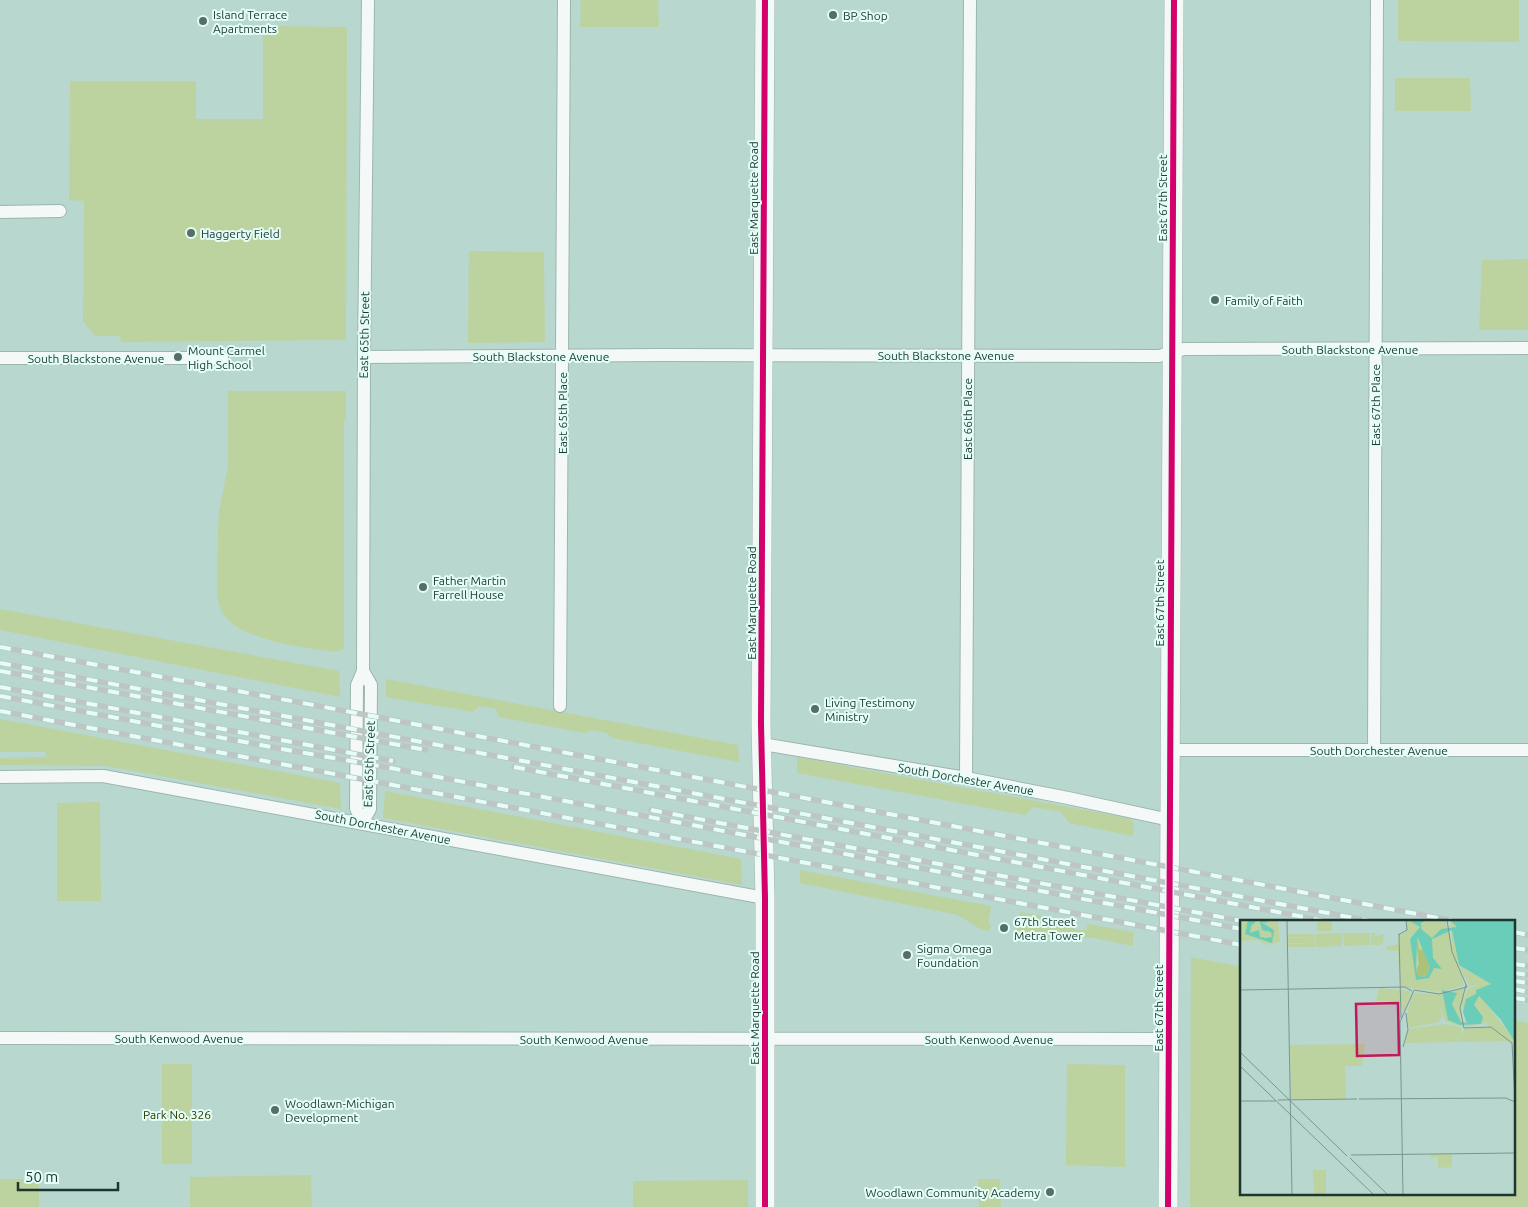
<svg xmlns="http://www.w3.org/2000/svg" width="1528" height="1207" font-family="Ubuntu,sans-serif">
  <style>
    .green { fill: #bcd39f }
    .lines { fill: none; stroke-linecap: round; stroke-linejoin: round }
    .street-casing { stroke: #9db5af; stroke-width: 14 }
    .secondary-casing { stroke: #9db5af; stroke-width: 20 }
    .street { stroke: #f4f9f8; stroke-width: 12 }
    .secondary { stroke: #f4f9f8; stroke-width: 19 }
    .rail-casing { stroke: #bdc6c4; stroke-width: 5.5 }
    .rail { stroke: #e2fef6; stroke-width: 4; stroke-dasharray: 11; stroke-linecap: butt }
    .cycleway-casing { stroke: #e2fef6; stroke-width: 9 }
    .cycleway { stroke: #d6006c; stroke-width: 6 }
    .poi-dot { fill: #556e68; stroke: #e2fef6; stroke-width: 2 }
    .labels { text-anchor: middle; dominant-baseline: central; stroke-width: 4; stroke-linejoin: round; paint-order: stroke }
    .poi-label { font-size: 12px; fill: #1f3530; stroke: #e2fef6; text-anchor: start }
    .street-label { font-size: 12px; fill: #1f3530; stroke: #e2fef6 }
    .park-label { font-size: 12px; fill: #2e3501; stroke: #e2fef6 }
    .inset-road { fill: none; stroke: #7b968f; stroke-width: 1 }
    .view { fill: #c2185b; fill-opacity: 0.15; stroke: #c2185b; stroke-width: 2.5 }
    .inset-edge { fill: none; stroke: #1f3530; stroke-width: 2.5 }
  </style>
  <rect width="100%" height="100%" fill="#b8d7cf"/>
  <!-- green -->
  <g class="green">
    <polygon points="581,0 658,0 659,27 580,27"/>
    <polygon points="1398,0 1519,0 1519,42 1398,41"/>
    <polygon points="263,26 347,27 346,340 121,342 120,336 95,336 83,321 84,201 69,200 70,81 196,81 196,119 263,119"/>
    <polygon points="1395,78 1470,78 1471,111 1395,111"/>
    <polygon points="469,251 544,252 545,342 468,343"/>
    <polygon points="1528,259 1528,330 1479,330 1482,260"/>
    <path d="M228,391H346V420L344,421V648L337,652C307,648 242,641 224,615C220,610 219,603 217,597L218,532L219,512L228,466Z"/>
    <polygon points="0,609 339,671 340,697 0,630"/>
    <polygon points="386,679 738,745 739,762 612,738 607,733 591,730 585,733 499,717 496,709 479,706 473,712 386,697"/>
    <polygon points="0,719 340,783 341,809 106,766 0,765 0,758 46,757 45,752 0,752"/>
    <polygon points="797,757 1128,818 1134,823 1133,836 1069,823 1061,812 1033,807 1025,815 797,773"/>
    <polygon points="385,791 741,859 742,885 383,818"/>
    <polygon points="100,802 101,901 57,901 57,803"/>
    <polygon points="800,870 990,906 991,908 988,923 991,924 989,931 982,930 958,915 800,883"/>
    <polygon points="1020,912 1066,920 1065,926 1078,930 1086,930 1088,924 1133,932 1133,946 1094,938 1016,935"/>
    <polygon points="1191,957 1242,967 1242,1193 1514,1193 1514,1020 1528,1023 1528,1207 1190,1207"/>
    <rect x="162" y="1064" width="30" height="100"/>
    <polygon points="1067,1064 1125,1065 1125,1167 1066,1165"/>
    <polygon points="311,1175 312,1207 190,1207 190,1177"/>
    <rect x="0" y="1179" width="39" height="28"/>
    <polygon points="978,1179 1000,1179 1001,1207 979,1207"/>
    <polygon points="748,1180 748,1207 633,1207 633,1181"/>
  </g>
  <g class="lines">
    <defs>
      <g id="street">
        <polyline points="0,212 60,211"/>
        <polyline points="364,357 660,355 1159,356 1184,349 1528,348"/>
        <polyline points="0,358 222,358"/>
        <polyline points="560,706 564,0"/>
        <polyline points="762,744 966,778 1068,798 1170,820"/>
        <polyline points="1170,750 1528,750"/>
        <polyline points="1374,750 1377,0"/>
        <polyline points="0,777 103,776 765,898"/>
        <polyline points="966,778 970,0"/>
        <polyline points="362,823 356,808 357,685 363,671 364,357 368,0"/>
        <polyline points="362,823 370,809 371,685 363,671"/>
        <polyline points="0,1038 1169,1039"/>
      </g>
      <g id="secondary">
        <polyline points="765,1207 765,898 761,724 765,0"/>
        <polyline points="1168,1207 1174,0"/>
      </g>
    </defs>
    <!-- street casing -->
    <use href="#street" class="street-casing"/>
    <!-- secondary casing -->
    <use href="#secondary" class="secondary-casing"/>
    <!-- street -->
    <use href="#street" class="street"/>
    <!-- secondary -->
    <use href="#secondary" class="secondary"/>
    <defs>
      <g id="rail">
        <polyline points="0,647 340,710 1454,921"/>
        <path d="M0,663C457,748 913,835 1370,921"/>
        <polyline points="0,671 426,750"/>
        <polyline points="0,687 393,761"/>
        <polyline points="0,696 282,749 385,767 1242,929"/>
        <polyline points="0,711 1242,945"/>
        <polyline points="514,767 1325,921"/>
        <polyline points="651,810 1242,921"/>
        <polyline points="1514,932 1528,935"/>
        <polyline points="1514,948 1528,950"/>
        <polyline points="1514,964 1528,966"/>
        <polyline points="1514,973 1528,975"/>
        <polyline points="1514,981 1528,983"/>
        <polyline points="1514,989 1528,992"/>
        <polyline points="1514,998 1528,1000"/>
      </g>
    </defs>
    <!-- rail casing -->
    <use href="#rail" class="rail-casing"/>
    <!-- rail -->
    <use href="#rail" class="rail"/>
    <defs>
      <g id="cycleway">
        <polyline points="765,1207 765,898 761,724 765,0"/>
        <polyline points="1168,1207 1174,0"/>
      </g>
    </defs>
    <!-- cycleway casing -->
    <use href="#cycleway" class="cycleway-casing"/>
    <!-- cycleway -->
    <use href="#cycleway" class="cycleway"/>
  </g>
  <!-- markers -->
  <g class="poi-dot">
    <circle cx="833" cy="15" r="5"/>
    <circle cx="203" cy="21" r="5"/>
    <circle cx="191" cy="233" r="5"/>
    <circle cx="1215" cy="300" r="5"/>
    <circle cx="178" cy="357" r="5"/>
    <circle cx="423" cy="587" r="5"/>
    <circle cx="815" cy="709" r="5"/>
    <circle cx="1004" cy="928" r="5"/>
    <circle cx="907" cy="955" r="5"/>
    <circle cx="275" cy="1110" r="5"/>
    <circle cx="1050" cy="1192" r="5"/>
  </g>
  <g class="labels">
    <!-- poi labels -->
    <g class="poi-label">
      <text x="213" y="14">Island Terrace<tspan x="213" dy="14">Apartments</tspan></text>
      <text x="843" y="15">BP Shop</text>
      <text x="201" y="233">Haggerty Field</text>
      <text x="1225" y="300">Family of Faith</text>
      <text x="188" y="350">Mount Carmel<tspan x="188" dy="14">High School</tspan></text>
      <text x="433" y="580">Father Martin<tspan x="433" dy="14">Farrell House</tspan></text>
      <text x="825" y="702">Living Testimony<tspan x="825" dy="14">Ministry</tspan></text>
      <text x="1014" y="921">67th Street<tspan x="1014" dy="14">Metra Tower</tspan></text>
      <text x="917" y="948">Sigma Omega<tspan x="917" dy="14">Foundation</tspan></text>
      <text x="285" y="1103">Woodlawn-Michigan<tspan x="285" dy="14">Development</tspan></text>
      <text x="1040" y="1192" text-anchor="end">Woodlawn Community Academy</text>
    </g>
    <!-- street labels -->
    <g class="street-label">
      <text transform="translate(753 198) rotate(-90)">East Marquette Road</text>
      <text transform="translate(1162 198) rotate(-90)">East 67th Street</text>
      <text transform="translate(364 335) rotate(-89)">East 65th Street</text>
      <text x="1350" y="349">South Blackstone Avenue</text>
      <text x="946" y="355">South Blackstone Avenue</text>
      <text x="541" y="356">South Blackstone Avenue</text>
      <text x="96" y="358">South Blackstone Avenue</text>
      <text transform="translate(1375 405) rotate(-90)">East 67th Place</text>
      <text transform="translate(562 413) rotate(-90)">East 65th Place</text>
      <text transform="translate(967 419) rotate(-90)">East 66th Place</text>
      <text transform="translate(751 603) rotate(-90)">East Marquette Road</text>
      <text transform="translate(1159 603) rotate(-90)">East 67th Street</text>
      <text x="1379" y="750">South Dorchester Avenue</text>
      <text transform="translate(369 764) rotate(-88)">East 65th Street</text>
      <text transform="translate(966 779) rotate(10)">South Dorchester Avenue</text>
      <text transform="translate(383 827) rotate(11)">South Dorchester Avenue</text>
      <text transform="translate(754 1008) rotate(-90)">East Marquette Road</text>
      <text transform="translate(1158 1008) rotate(-90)">East 67th Street</text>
      <text x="179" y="1038">South Kenwood Avenue</text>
      <text x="584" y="1039">South Kenwood Avenue</text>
      <text x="989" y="1039">South Kenwood Avenue</text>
    </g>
    <!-- park labels -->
    <g class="park-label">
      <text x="177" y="1114">Park No. 326</text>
    </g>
  </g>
  <!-- overview -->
  <g transform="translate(1240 920)">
    <rect width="275" height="275" fill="#b8d7cf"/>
    <path d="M0,0H38L40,22L29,25L17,20L0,21ZM77,0H92V11H77ZM167,0H205L224,65L202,72L160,67L158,31L146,30V27L158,24L159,15L165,13ZM210,0L226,7L212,9L219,45L251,64L263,60L236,71L275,121V176L273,124L245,103L226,107L222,82L228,68L241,65L229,66L213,33ZM102,13V26L76,27L75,14ZM103,13H130V25L104,26ZM131,13H138L132,17L144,14L143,24L132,22L142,25H131ZM48,14H74L75,27H48V24L74,23H48V18H74L48,17ZM139,68L171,71L164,93L159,81H136ZM225,68L221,82L222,107L205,101L198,80L202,96L199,102L169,108L167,97L172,73L193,74ZM206,104L222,108L220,115L225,109L251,107L270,121L217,122V117L216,122L164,123L169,109ZM125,124L122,146H105L106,179H51L50,125ZM191,234H212V247L198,248V237H191ZM73,250H86V275H74Z" fill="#bcd39f"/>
    <path d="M177,16L180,20L177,17L179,30L184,29L190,47L187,56L179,57L176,51L179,44L176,23V17Z" fill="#aac279"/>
    <path d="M8,0H17L11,6L10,13L19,10L20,17L26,18L32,17L31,12L22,10L20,2V0H27V3L21,2L34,10L32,23L5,14ZM187,0L181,3V9L192,18L201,9L217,7L210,0H275V122L261,100L239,76L234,85L243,97L241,104L220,105L208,100L202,70L217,73L212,84L221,102L227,103L223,92L226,79L236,74V70L251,64L219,45L212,10L192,19L193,38L202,49L194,48L189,58L176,60L170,19L180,7L170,1ZM177,16L190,47L187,56L179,57L176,51Z" fill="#6acdb9" fill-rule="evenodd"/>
    <path class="inset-road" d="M47,0L52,275M159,14L161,98M158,15L167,10L166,0M226,65L220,88L224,108L251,107L272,123L275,179M0,70L165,67L172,71M163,127L168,110L166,93M0,132L107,236M0,146L134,275M119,179L266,178L275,182M38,180L117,179M0,181H36M111,235L275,233M110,238L148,275M163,275L160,102L174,70L199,74L227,67L212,32L207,0"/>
    <path class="view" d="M158,83L159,135L117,136L116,84Z"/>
    <rect width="275" height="275" class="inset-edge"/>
  </g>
  <!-- scale -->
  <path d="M18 1182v8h100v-8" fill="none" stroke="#1f3530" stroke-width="2.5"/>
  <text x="25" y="1182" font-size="15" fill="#1f3530" stroke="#e2fef6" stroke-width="4" paint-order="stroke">50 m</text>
</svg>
